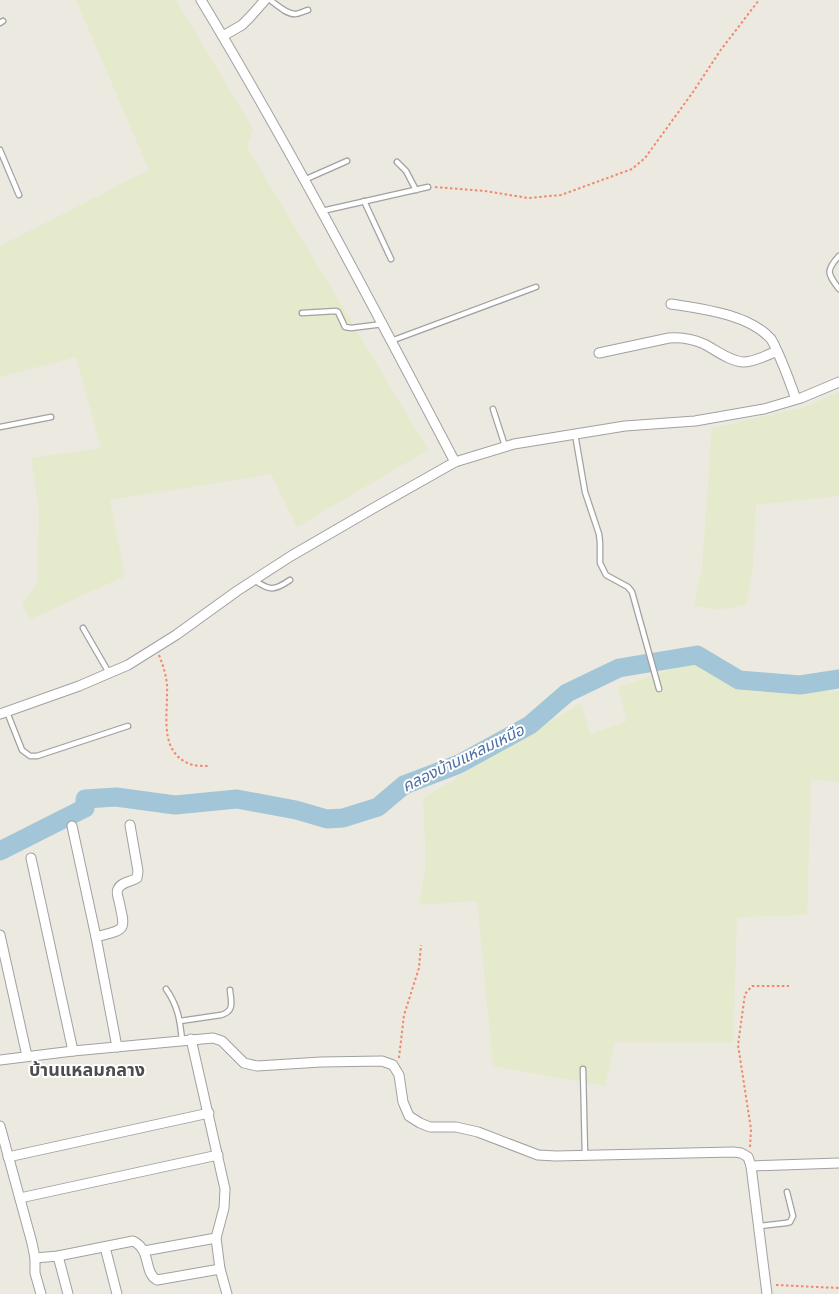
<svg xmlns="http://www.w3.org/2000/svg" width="839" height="1294" font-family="'Roboto Condensed','Noto Sans Thai',sans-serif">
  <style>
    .farmland { fill: #e5eacc }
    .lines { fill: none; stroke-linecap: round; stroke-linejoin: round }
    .river { stroke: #a2c6d8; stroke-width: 19 }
    .lane-casing { stroke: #a1a1a1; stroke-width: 7 }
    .street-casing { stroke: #a1a1a1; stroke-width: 11 }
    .path { stroke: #f2886b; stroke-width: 2; stroke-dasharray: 2.5 2.5; stroke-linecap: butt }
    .lane { stroke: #fff; stroke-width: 4.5 }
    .street { stroke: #fff; stroke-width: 9 }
    .labels { text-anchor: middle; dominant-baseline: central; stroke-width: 4; stroke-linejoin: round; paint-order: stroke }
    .water-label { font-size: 16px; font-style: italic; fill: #4d6fa4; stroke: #fff }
    .quarter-label { font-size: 18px; font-weight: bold; fill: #4d4d4d; stroke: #fff }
  </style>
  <rect width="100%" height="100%" fill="#ece9e0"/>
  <!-- farmland -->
  <g class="farmland">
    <polygon points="76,0 176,0 253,129 247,147 428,450 297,527 271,474 110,500 125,576 31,619 22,604 37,584 39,511 31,458 101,448 76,357 0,377 0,246 149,170"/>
    <polygon points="839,392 839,496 756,505 753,568 746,605 718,610 694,605 702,568 712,428 803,408"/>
    <polygon points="691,663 743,689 839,691 839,782 811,779 807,915 737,917 733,1043 615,1042 605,1086 493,1066 477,901 419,905 426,865 423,798 581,703 590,734 627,721 618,687"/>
  </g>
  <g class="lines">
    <!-- river -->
    <polyline class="river" points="0,851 85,808 85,799 116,797 175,805 237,799 296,810 327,819 343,818 378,807 404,785 459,764 530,725 567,693 619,668 697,655 739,680 800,685 839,679"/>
    <defs>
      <g id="lane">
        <path d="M270,0C277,5 286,14 295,14C299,14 304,11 308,10"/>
        <polyline points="0,23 3,21"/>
        <polyline points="0,150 19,195"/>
        <polyline points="397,162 406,171 416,190"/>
        <polyline points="304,180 347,161"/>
        <polyline points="364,201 391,259"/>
        <polyline points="322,211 428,187"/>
        <path d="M839,256C825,271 828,274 839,289"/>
        <polyline points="302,313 336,311 338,312 345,327 351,328 383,324"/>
        <polyline points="391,341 536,287"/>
        <polyline points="493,409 505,446"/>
        <polyline points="0,427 51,417"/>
        <polyline points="575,434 585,492 599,534 600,543 600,563 606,575 628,587 632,592 659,689"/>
        <path d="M254,580C270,591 274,591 290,580"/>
        <polyline points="83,628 109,673"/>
        <polyline points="7,712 22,750 30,756 37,756 128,726"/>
        <path d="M166,989C178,1006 180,1020 182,1040"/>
        <path d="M180,1021L221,1015C235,1011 231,1002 230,990"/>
        <polyline points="583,1069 585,1155"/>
        <polyline points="759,1226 786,1223 790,1222 793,1216 787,1192"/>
      </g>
      <g id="street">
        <path d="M201,0C292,151 373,306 455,462"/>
        <polyline points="223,36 242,25 250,17 265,0"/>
        <path d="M671,304C702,309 749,314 771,339C773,342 775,346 776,349C784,365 790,383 796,399"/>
        <path d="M599,353L669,338C681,337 693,339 704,344C716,350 729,361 743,362C755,362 767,355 777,351"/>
        <polyline points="0,714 79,686 128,665 176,635 237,591 291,556 372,509 455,462 514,444 625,426 695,421 764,409 801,398 839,382"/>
        <polyline points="72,826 96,937 117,1047"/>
        <polyline points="31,858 73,1051"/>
        <polyline points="0,935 27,1056"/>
        <path d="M96,937C126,929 126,932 119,901C118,897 116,893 118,889C121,882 131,882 137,878L138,871L130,825"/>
        <polyline points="191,1039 225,1189 224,1208 216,1238 220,1269 227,1294"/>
        <polyline points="0,1060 73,1051 213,1038 222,1041 244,1063 257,1066 321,1062 382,1061 393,1065 399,1075 403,1102 409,1116 420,1123 430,1127 456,1127 478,1132 538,1155 556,1156 733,1152 741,1153 748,1157 751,1166 767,1294"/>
        <polyline points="0,1126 32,1243 35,1258 35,1273 41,1294"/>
        <polyline points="8,1157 209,1113"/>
        <polyline points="751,1166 839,1163"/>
        <polyline points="20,1198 218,1155"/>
        <polyline points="105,1247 117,1294"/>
        <polyline points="144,1251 216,1238"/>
        <polyline points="58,1256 68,1294"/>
        <path d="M35,1258L58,1256L133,1241C152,1250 143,1272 157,1280L220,1269"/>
      </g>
    </defs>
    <!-- lane casing -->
    <use href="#lane" class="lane-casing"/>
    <!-- street casing -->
    <use href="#street" class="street-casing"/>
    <!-- path -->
    <g class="path">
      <polyline points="435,187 485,191 528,198 561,195 632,169 645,158 693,92 720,51 759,0"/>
      <path d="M159,655C164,668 168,680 167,694C167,720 160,755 193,765C198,766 204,766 209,766"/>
      <polyline points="399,1058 404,1015 419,968 421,945"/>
      <polyline points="750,1147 751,1129 738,1045 745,994 752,986 789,986"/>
      <polyline points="776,1285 839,1288"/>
    </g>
    <!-- lane -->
    <use href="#lane" class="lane"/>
    <!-- street -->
    <use href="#street" class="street"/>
  </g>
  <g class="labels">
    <!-- water labels -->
    <g class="water-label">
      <text transform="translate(463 758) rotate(-26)">คลองบ้านแหลมเหนือ</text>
    </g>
    <!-- quarter labels -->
    <g class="quarter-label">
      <text x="87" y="1069">บ้านแหลมกลาง</text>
    </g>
  </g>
</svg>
